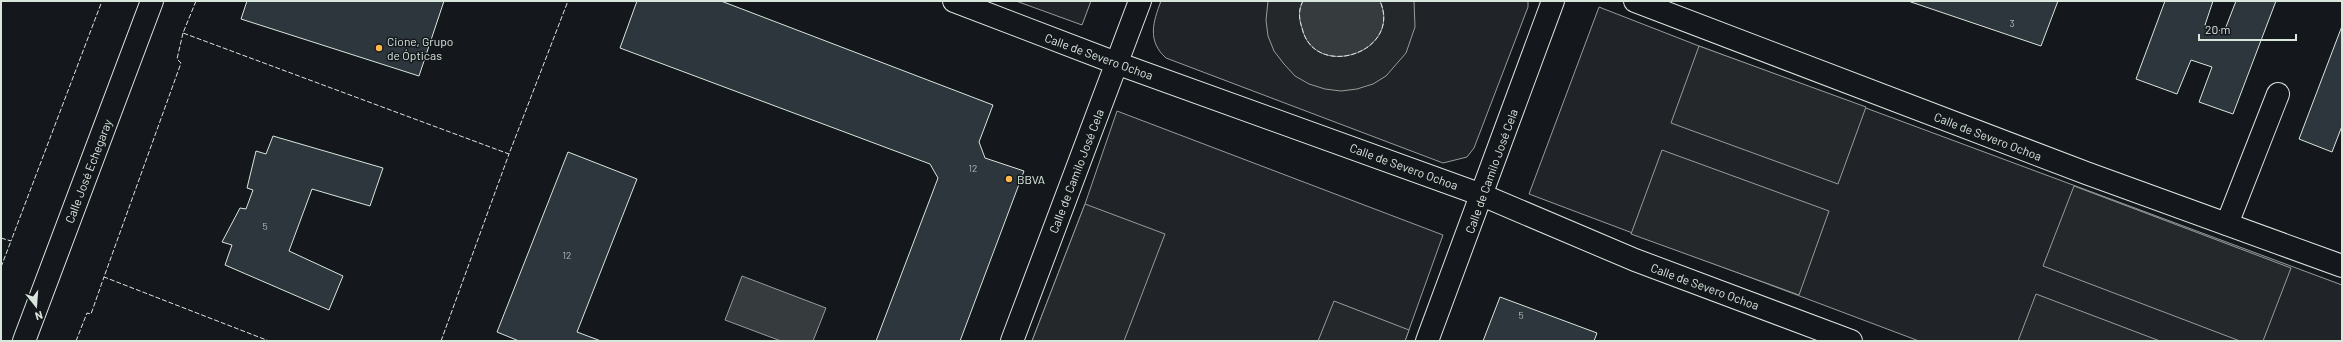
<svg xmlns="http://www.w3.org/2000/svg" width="2343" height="342" font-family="Barlow,sans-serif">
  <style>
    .green { fill: #202428; stroke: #939e99 }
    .parking { fill: #24282b; stroke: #939e99 }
    .water { fill: #363b3e; stroke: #939e99 }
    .building { fill: #2c363c; stroke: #d8e6dc }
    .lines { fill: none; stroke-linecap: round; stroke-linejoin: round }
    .minor-casing { stroke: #d8e6dc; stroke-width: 24 }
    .minor { stroke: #14181c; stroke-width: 22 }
    .fence { stroke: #d8e6dc; stroke-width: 1; stroke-dasharray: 5 2; stroke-linecap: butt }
    .poi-dot { fill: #ffb74d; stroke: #14181c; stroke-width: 1.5 }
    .labels { text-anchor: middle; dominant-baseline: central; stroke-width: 3; stroke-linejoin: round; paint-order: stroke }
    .number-label { font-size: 10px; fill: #adbab4 }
    .poi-label { font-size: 12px; fill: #d8e6dc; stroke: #14181c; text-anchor: start }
    .street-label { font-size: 12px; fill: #d8e6dc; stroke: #14181c }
  </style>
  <rect width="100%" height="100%" fill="#14181c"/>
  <!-- green -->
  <g class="green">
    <polygon points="1016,1 1091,1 1082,25"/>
    <path d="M1161,1H1528V7L1474,148L1467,157L1443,163L1166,58C1147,41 1153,22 1161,1Z"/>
    <polygon points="1599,7 1699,46 2342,285 2342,341 1919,341 1529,194"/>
    <polygon points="1117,111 1443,235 1405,341 1032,341 1085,204"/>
  </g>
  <!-- parking -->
  <g class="parking">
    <polygon points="1268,1 1414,1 1415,27 1406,53 1386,76 1373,84 1357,89 1341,91 1325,89 1309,84 1295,76 1284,64 1274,51 1268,36 1266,20"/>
    <polygon points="1699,46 1866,107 1838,184 1671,123"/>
    <polygon points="1662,150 1829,211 1799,295 1631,234"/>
    <polygon points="2074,186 2291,268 2263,341 2240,341 2043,266"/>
    <polygon points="1085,204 1165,234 1124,341 1032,341"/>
    <polygon points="2036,294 2160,341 2161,341 2018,341"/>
    <polygon points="1334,301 1409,330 1405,341 1318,341"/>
  </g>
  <!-- water -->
  <g class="water">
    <path d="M1303,1H1380C1403,53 1314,81 1302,28C1299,19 1298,10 1303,1Z"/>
    <polygon points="742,276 826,308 813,341 781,341 725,320"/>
  </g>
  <!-- building -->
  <g class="building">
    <polygon points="247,1 444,1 419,76 241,19"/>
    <polygon points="637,1 721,1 993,105 979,142 985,158 1024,171 960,341 876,341 938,178 930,164 620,48"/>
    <polygon points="1908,1 2058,1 2041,46"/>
    <polygon points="2165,1 2213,1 2205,25 2224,32 2236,1 2276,1 2233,114 2199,102 2212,67 2191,60 2177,94 2136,79"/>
    <polygon points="2342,26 2342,126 2332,152 2299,139"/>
    <polygon points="273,136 383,168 370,206 312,189 289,251 343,276 329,310 225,265 232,245 222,242 240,208 246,209 253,190 247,188 256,151 266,154"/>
    <polygon points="568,152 637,179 577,332 601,341 519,341 497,332"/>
    <polygon points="1500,297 1597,333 1594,341 1483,341"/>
  </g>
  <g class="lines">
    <defs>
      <g id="minor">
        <polyline points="954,1 1116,63 1482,195 1635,260 1851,341"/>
        <polyline points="1635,1 2086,173 2342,266"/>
        <polyline points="2227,224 2278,94"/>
        <polyline points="24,341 152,1"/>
        <polyline points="1012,341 1140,1"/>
        <polyline points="1427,341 1553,1"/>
      </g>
    </defs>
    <!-- minor casing -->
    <use href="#minor" class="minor-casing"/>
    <!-- minor -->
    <use href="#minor" class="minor"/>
    <!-- fence -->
    <g class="fence">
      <polyline points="196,1 183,33 509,154 568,1"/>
      <path d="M1303,1C1298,10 1299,19 1302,28C1314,81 1403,53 1380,1"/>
      <polyline points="183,33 177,59 181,63 104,277 269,341"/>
      <polyline points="1,238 11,241 102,1"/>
      <polyline points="1,267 11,241"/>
      <polyline points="76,341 87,313 91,314 104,277"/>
      <polyline points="441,341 509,154"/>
    </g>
  </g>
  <!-- markers -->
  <g class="poi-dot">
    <circle cx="379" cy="48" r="4"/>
    <circle cx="1009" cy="179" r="4"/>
  </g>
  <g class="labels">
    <!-- number labels -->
    <g class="number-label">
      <text x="2012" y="23">3</text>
      <text x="973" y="168">12</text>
      <text x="265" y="226">5</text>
      <text x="567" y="255">12</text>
      <text x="1521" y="315">5</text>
    </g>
    <!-- poi labels -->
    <g class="poi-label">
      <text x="387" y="41">Cione, Grupo<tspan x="387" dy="14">de Ópticas</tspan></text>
      <text x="1017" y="179">BBVA</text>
    </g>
    <!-- street labels -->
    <g class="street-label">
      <text transform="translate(1099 56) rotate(20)">Calle de Severo Ochoa</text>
      <text transform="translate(1988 136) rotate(21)">Calle de Severo Ochoa</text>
      <text transform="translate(1404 166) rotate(20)">Calle de Severo Ochoa</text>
      <text transform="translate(88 171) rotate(-69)">Calle José Echegaray</text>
      <text transform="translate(1076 171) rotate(-69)">Calle de Camilo José Cela</text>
      <text transform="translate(1491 171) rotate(-70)">Calle de Camilo José Cela</text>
      <text transform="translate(1705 286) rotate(20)">Calle de Severo Ochoa</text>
    </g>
  </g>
  <!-- border -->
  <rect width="2343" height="342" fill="none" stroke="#d8e6dc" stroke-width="4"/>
  <!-- north arrow -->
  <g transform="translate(36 306) rotate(163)" stroke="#14181c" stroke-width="3" paint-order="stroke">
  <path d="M0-3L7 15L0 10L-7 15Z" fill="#d8e6dc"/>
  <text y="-6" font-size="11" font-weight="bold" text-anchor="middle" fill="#d8e6dc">N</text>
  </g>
  <!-- scale -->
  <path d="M2199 34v6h97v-6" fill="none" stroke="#d8e6dc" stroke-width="2"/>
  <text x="2205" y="34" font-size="12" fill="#d8e6dc" stroke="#14181c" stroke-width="3" paint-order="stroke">20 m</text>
</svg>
